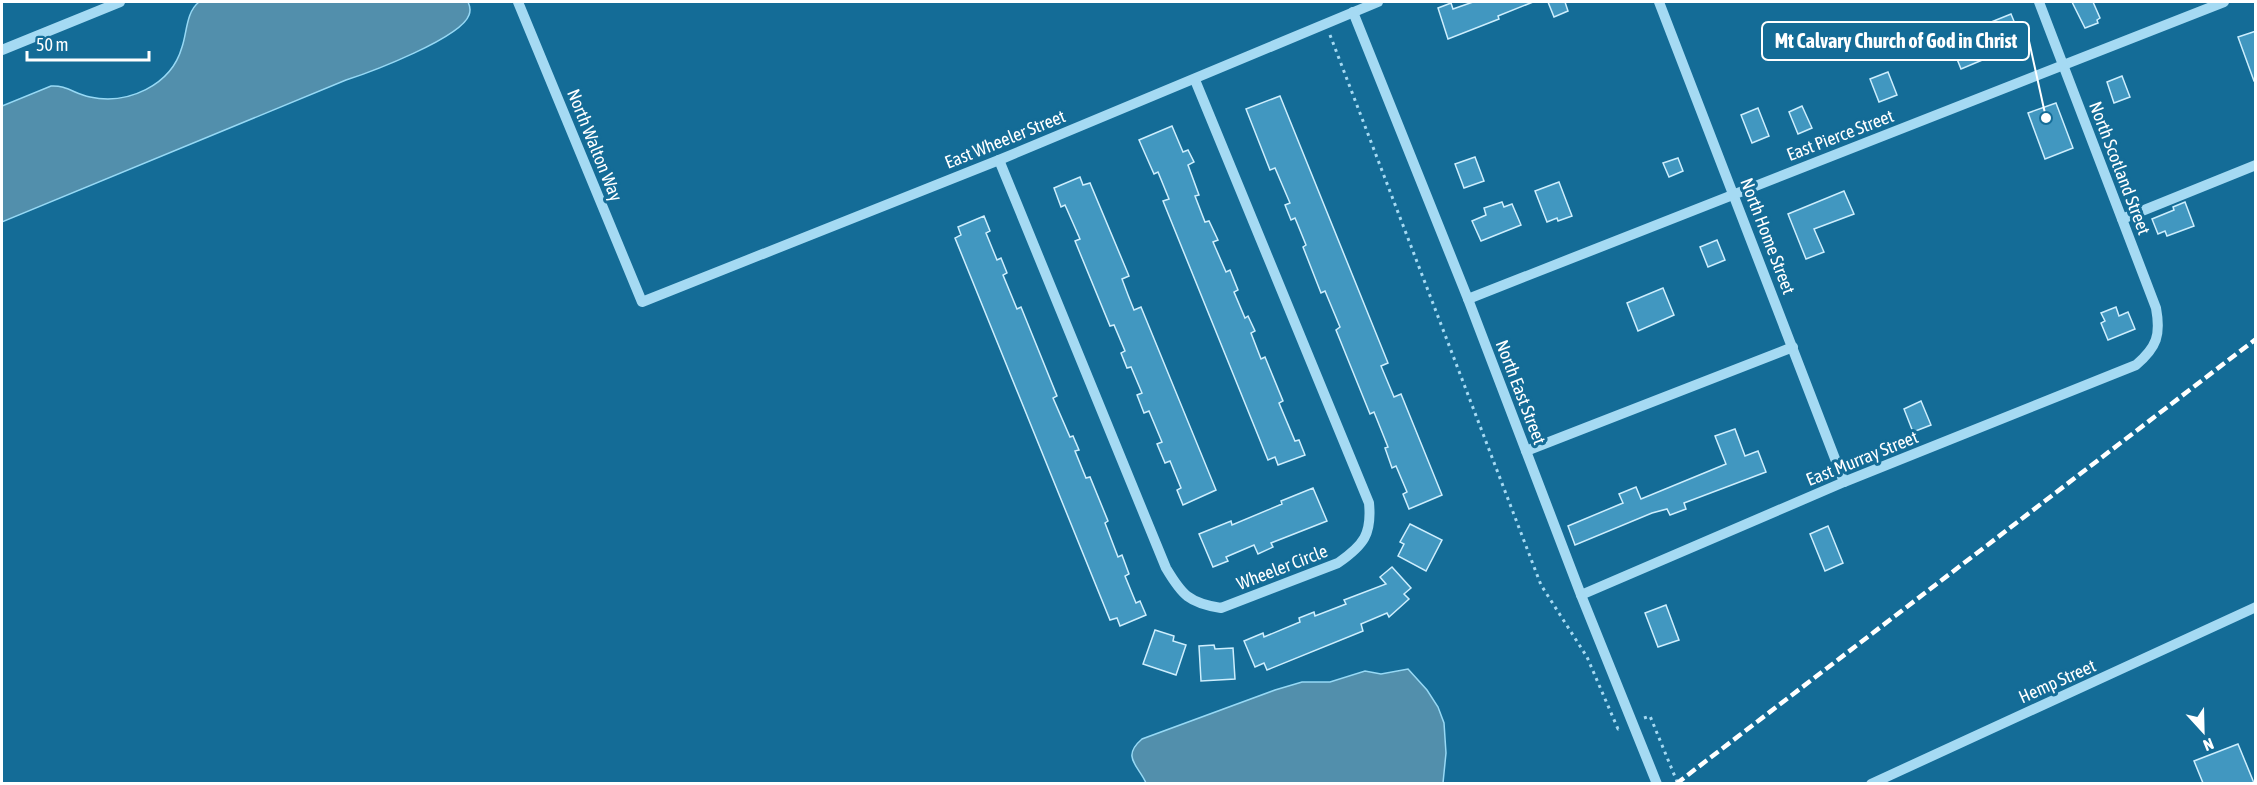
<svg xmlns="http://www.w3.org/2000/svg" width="2257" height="785" font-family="'Asap Condensed',sans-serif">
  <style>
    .water { fill: #528fac; stroke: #97d9f5; stroke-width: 1.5 }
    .building { fill: #4197c0; stroke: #cdeefd; stroke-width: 1.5 }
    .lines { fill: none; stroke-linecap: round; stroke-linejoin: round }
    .path { stroke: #a5daf3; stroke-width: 3; stroke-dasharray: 3 4.5; stroke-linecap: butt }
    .minor { stroke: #a5daf3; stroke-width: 10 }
    .rail { stroke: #fff; stroke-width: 4.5; stroke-dasharray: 10 4.5; stroke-linecap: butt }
    .labels { text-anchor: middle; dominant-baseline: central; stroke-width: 6; stroke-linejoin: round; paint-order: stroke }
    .street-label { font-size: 18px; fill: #fff; stroke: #146c97 }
    .leader { fill: none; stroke: #fff; stroke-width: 2 }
    .callout-dot { fill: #fff; stroke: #146c97; stroke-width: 2 }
    .callout { fill: #146c97; stroke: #fff; stroke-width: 2 }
    .callout-label { font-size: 20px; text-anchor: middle; font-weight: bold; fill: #fff }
  </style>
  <rect width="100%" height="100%" fill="#146c97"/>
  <!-- water -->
  <g class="water">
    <path d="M199,2H468C470,6 471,10 469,15C461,38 371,72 346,80L2,222V106L51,86C66,85 75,94 90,97C127,105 171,86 182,47C187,33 186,12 199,2Z"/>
    <path d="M1408,669L1427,690L1438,707L1444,723L1446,753L1443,783H1146C1138,765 1121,757 1142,739L1275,690L1302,682H1330L1365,671L1381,674Z"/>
  </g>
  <!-- building -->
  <g class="building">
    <polygon points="1473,2 1533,2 1498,16 1499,19 1448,39 1438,8 1451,3 1453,9"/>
    <polygon points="1548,2 1565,2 1568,11 1554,17"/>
    <polygon points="2072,2 2093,2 2100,18 2097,20 2098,23 2085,28"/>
    <polygon points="2011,14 2018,31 2013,33 2018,45 1961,69 1949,39"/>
    <polygon points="2256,31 2256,81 2254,81 2238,37"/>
    <polygon points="1888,72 1897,95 1879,102 1870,79"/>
    <polygon points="2122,76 2130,97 2114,103 2107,82"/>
    <polygon points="1280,96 1388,363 1381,366 1394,397 1401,394 1442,495 1409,509 1403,494 1407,492 1396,466 1392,468 1385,448 1388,447 1374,412 1370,414 1336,330 1340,327 1325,291 1321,293 1303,247 1306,245 1295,218 1291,220 1285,205 1290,203 1275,168 1270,170 1246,109"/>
    <polygon points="2056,103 2073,148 2045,159 2028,113"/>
    <polygon points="1802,106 1812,128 1798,134 1789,112"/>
    <polygon points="1758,108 1769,136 1752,143 1741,115"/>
    <polygon points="1172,126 1183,152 1188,150 1194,162 1188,165 1199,195 1195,196 1205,222 1209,221 1218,240 1213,242 1226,272 1230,270 1238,290 1234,292 1245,318 1248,316 1255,331 1251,333 1261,359 1265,357 1283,401 1279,403 1295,441 1299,440 1305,455 1278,465 1275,457 1268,460 1163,201 1169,199 1158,172 1154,174 1139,140"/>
    <polygon points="1475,157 1484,181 1464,188 1455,164"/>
    <polygon points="1678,158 1683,171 1669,177 1663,163"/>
    <polygon points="1080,177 1083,185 1090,183 1129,276 1122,279 1128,295 1134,310 1141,307 1216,490 1183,505 1177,490 1181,488 1170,461 1165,463 1157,444 1162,442 1149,411 1144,413 1137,395 1142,393 1131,367 1127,368 1121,353 1125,351 1114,325 1110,326 1075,241 1080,239 1065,205 1061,207 1054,188"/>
    <polygon points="1559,182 1572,216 1558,221 1557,218 1547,222 1535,191"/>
    <polygon points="1844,191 1854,214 1814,229 1824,252 1806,259 1788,214"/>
    <polygon points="1502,202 1504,207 1512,204 1521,225 1481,241 1472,221 1486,215 1484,208"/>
    <polygon points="2185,202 2194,226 2167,236 2165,231 2158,234 2152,219 2174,210 2173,207"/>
    <polygon points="984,216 990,231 986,233 997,260 1001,258 1007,273 1003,275 1017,309 1021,307 1057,396 1053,398 1070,437 1073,436 1079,450 1075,451 1086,478 1090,477 1108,521 1105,523 1118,557 1122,555 1129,574 1125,576 1136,603 1140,601 1146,615 1120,626 1117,618 1110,620 955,238 961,235 958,227"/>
    <polygon points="1717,240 1725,260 1708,267 1700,247"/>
    <polygon points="1663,288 1674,315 1638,331 1627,303"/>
    <polygon points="2116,307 2119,316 2128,312 2135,329 2108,340 2101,323 2105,321 2101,313"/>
    <polygon points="1921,401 1931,425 1913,432 1904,409"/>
    <polygon points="1735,429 1745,456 1758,451 1766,472 1684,503 1686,509 1670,515 1667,509 1652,513 1575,545 1568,526 1623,503 1619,494 1636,487 1641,499 1726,464 1715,436"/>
    <polygon points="1313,488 1327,521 1271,543 1273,547 1258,554 1254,545 1226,557 1228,561 1213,567 1199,534 1231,521 1232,525 1282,504 1281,501"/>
    <polygon points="1410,524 1442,540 1426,571 1398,556 1404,544 1400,542"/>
    <polygon points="1828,526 1843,563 1825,571 1810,534"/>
    <polygon points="1392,567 1411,588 1404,594 1409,599 1389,617 1387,613 1361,624 1363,631 1267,670 1264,663 1255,667 1244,641 1263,633 1264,637 1300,622 1299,618 1314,612 1315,616 1346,604 1344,600 1386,584 1380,577"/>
    <polygon points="1666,605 1679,640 1658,647 1645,613"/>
    <polygon points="1155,630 1174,636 1173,641 1186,645 1176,675 1143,664"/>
    <polygon points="1214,645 1215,649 1233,648 1235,679 1201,681 1199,646"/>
    <polygon points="2238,744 2254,783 2203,783 2194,761"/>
  </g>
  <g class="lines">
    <!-- path -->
    <g class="path">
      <polyline points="1330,35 1541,585 1587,657 1618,729 1621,727"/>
      <polyline points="1644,718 1650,716 1678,784"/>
    </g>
    <!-- minor -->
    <g class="minor">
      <polyline points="518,2 642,302 999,160 1378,2"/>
      <polyline points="1659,2 1844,482"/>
      <polyline points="1353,12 1468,299 1581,595 1657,784"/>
      <polyline points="2,50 120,2"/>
      <path d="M999,160L1166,568C1182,595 1189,603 1221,608L1338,563C1364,545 1372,534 1369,503L1195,80"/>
      <polyline points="2122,219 2256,165"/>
      <polyline points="1468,299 2224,2"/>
      <polyline points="1526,451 1793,347"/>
      <path d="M1581,595L1844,482L2136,365C2157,347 2161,335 2156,308L2039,2"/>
      <polyline points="1871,784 2256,607"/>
    </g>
    <!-- rail -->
    <polyline class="rail" points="1676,784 2256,339"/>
  </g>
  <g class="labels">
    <!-- street labels -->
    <g class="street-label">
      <text transform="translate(1840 135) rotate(-21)">East Pierce Street</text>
      <text transform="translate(1005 139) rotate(-22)">East Wheeler Street</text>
      <text transform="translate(595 145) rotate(68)">North Walton Way</text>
      <text transform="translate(2120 168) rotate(69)">North Scotland Street</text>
      <text transform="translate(1768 236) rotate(69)">North Home Street</text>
      <text transform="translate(1521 392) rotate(69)">North East Street</text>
      <text transform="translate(1862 458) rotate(-22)">East Murray Street</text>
      <text transform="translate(1282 567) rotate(-21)">Wheeler Circle</text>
      <text transform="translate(2057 681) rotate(-24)">Hemp Street</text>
    </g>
  </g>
  <!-- callouts -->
  <path class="leader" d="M2046 118L2029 41"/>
  <circle class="callout-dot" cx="2046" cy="118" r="6"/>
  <rect class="callout" x="1762" y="22" width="267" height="38" rx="6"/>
  <g class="callout-label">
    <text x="1896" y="48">Mt Calvary Church of God in Christ</text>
  </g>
  <!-- border -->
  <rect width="2257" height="785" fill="none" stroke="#ffffff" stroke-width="6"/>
  <!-- north arrow -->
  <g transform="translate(2203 731) rotate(158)" stroke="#146c97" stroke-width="4.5" paint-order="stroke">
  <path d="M0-4.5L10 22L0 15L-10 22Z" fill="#ffffff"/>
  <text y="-9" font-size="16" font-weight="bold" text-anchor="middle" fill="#ffffff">N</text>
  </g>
  <!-- scale -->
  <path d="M27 51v9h122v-9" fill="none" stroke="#ffffff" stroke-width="3"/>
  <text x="36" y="51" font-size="18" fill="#ffffff" stroke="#146c97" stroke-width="4.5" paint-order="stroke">50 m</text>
</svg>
